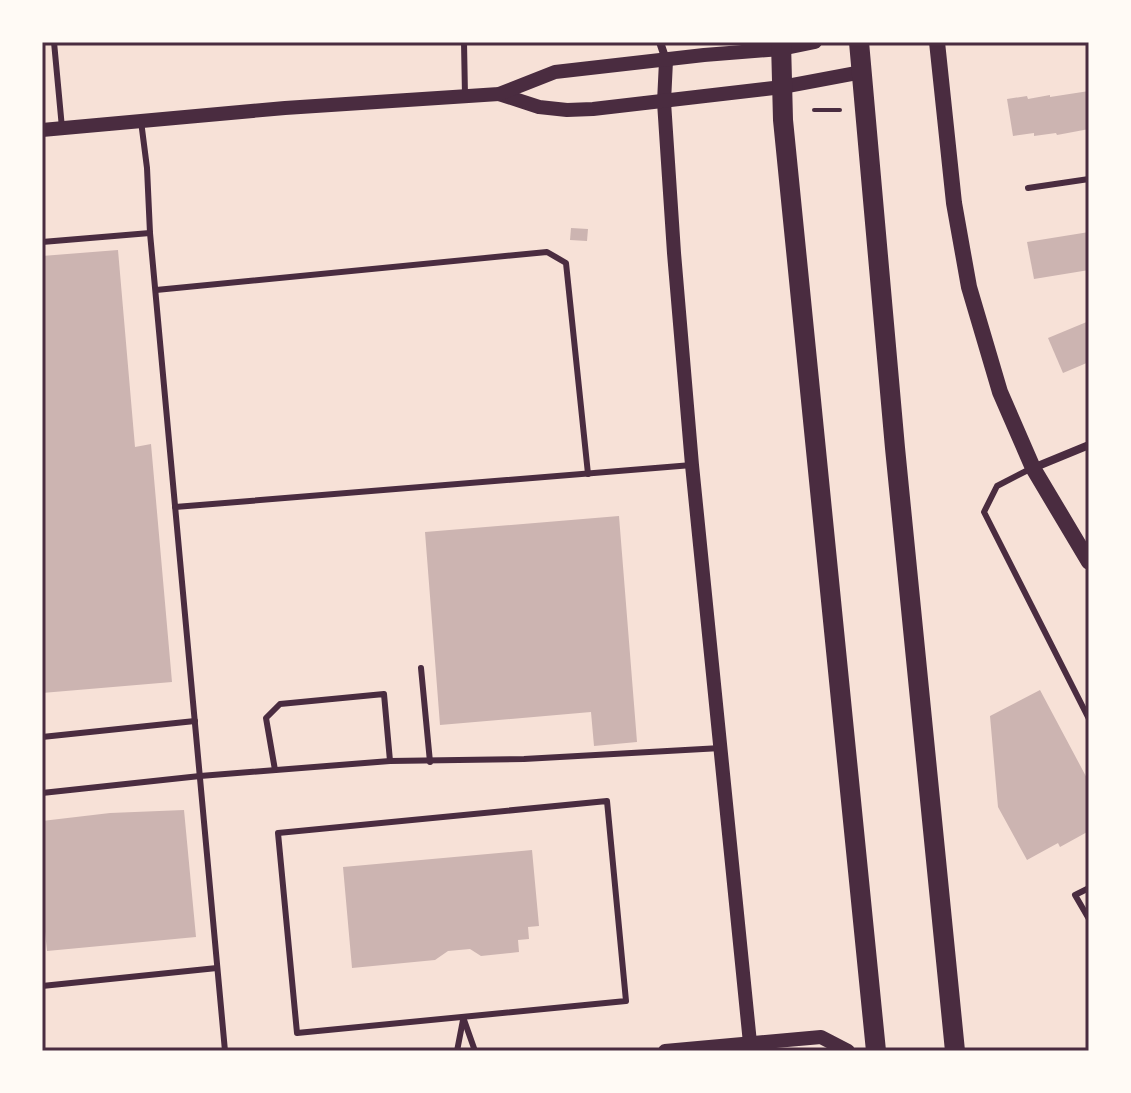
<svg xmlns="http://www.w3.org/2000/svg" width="1131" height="1093" font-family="'Fira Sans Condensed',sans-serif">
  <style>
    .building { fill: #ccb4b1 }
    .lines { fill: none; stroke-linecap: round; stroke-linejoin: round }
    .path { stroke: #4a2c40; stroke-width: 4 }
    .service { stroke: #4a2c40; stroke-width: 6 }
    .minor { stroke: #4a2c40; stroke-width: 8 }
    .tertiary { stroke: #4a2c40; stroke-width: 14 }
    .secondary { stroke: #4a2c40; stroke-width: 16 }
    .trunk { stroke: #4a2c40; stroke-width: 20 }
    .neatline { fill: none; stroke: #4a2c40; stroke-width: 3 }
  </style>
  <rect width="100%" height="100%" fill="#f7e1d7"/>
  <!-- building -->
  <g class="building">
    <polygon points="1089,91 1089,129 1057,135 1056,133 1034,136 1034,133 1013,136 1007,99 1027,96 1028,99 1050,95 1050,97"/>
    <polygon points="571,228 588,229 587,241 570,240"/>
    <polygon points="1089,232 1089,270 1034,279 1027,242"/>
    <polygon points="118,250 135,447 151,444 172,682 42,693 42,256"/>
    <polygon points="1089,321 1089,362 1063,373 1048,338"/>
    <polygon points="619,516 637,742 594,746 591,712 440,725 425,532"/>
    <polygon points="1040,690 1089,782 1089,831 1060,847 1058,843 1027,860 998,807 990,716"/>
    <polygon points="184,810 196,937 47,951 44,922 42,922 42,821 110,813"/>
    <polygon points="532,850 539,926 528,927 529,939 518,940 519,952 481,956 470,949 448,951 435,960 352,968 343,867"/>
  </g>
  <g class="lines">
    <!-- path -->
    <polyline class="path" points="814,110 840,110"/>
    <!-- service -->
    <g class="service">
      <polyline points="54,42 62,128"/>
      <polyline points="464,42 465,96"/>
      <polyline points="141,121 147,168 150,233 225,1051"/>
      <polyline points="1028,188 1089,179"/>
      <polyline points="42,242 150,233"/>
      <polyline points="156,290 547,252 566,263 588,474"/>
      <polyline points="1032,468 997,486 984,512 1089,719"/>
      <polyline points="175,507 692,465"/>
      <polyline points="421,668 430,762"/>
      <polyline points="42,737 195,721"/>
      <polyline points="275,770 266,718 280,704 384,694 390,761"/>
      <polyline points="42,793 200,776 390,761 524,759 721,748"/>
      <polygon points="607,801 626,1001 297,1033 278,833"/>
      <polyline points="1089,888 1075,895 1089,919"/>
      <polyline points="42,986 217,968"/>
      <polyline points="463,1017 475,1051"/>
      <polyline points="457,1051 463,1020"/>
    </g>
    <!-- minor -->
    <g class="minor">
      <polyline points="660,42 666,60"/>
      <polyline points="1033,468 1089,445"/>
    </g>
    <!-- tertiary -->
    <g class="tertiary">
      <polyline points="666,61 664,102 674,253 692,465 750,1043"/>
      <polyline points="499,94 539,107 567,110 593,109 782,87 862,72"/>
      <polyline points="42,130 285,108 499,94 555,72 704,55 781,49 815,42"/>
      <polyline points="665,1051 821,1037 848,1051"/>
    </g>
    <!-- secondary -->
    <polyline class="secondary" points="937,42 954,203 969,287 1000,392 1033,468 1089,562"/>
    <!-- trunk -->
    <g class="trunk">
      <polyline points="781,42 783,120 876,1051"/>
      <polyline points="859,42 895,448 955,1051"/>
    </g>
  </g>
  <!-- border -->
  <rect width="1131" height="1093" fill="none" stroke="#fffaf5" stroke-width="88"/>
  <rect x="44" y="44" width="1043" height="1005" class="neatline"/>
</svg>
